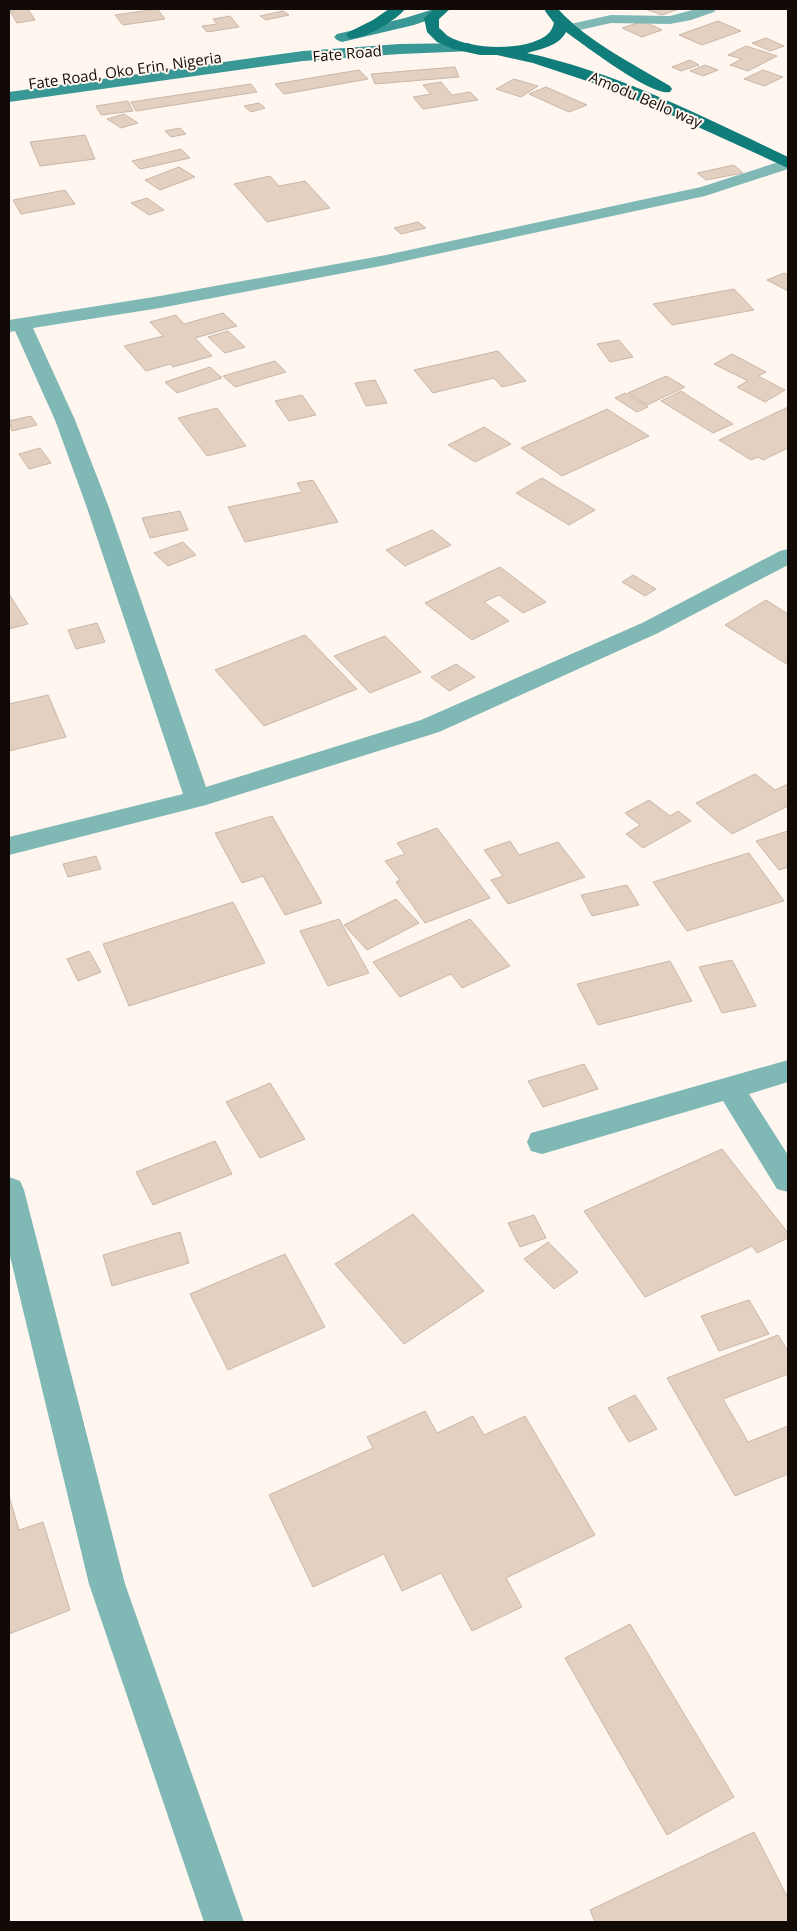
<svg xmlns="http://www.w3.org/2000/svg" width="797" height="1931" font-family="'Open Sans',sans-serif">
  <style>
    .building { fill: #e4d0c0; stroke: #cbb7a8 }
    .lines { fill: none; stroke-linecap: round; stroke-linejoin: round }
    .street { fill: #80b8b6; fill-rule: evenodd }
    .secondary { fill: #399895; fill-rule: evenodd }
    .primary { fill: #117d7b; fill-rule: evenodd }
    .labels { text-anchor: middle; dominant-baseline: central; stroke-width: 4; stroke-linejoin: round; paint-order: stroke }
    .far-street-label { font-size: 15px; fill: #110a06; stroke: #fef6ef }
  </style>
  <rect width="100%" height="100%" fill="#fef6ef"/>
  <!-- building -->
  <g class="building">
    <polygon points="28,9 35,20 17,23 9,10"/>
    <polygon points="157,9 165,19 123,25 115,15"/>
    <polygon points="645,9 679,9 662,15"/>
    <polygon points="283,11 289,15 266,20 260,16"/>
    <polygon points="230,16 239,27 207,32 202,26 217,24 213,19"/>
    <polygon points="643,21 662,30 642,37 622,28"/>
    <polygon points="718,21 741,31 702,45 679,35"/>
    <polygon points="766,38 784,46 770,51 752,43"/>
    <polygon points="746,46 777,56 748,71 730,65 742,59 728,55"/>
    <polygon points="690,60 699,65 681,71 672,67"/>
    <polygon points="705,65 718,70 703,76 690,71"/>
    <polygon points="455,67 459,77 375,84 371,74"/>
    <polygon points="359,70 368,79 284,94 275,84"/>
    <polygon points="763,70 783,77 764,86 744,79"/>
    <polygon points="514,79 538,86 521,97 496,89"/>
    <polygon points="441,82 452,95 470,92 478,100 423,109 413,97 431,94 423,85"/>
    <polygon points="251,84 257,92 136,111 131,102"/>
    <polygon points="546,87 587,105 569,112 529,94"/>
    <polygon points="128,101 133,111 101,115 96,106"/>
    <polygon points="259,103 265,108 251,112 244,106"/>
    <polygon points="124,114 138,123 121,128 107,119"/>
    <polygon points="180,128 186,134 171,137 165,131"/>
    <polygon points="85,135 95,159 40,166 30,142"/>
    <polygon points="181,149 190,158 140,169 132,161"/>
    <polygon points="734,165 743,173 706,180 697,173"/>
    <polygon points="179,167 195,177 160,190 145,180"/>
    <polygon points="270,176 279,186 305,181 330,208 267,222 234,184"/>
    <polygon points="65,190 75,204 21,214 13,200"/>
    <polygon points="147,198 164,210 149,215 131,203"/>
    <polygon points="418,222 426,228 401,234 394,228"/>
    <polygon points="784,273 788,275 788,291 767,280"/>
    <polygon points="734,289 754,310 672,325 653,304"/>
    <polygon points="223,313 237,326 195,338 212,356 173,367 170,364 146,371 124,346 163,336 150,322 176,315 184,324"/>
    <polygon points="228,331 245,347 225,353 208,337"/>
    <polygon points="619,340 633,357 610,362 597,344"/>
    <polygon points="498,351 526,381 502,387 494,378 433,393 414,370"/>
    <polygon points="732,354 766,372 758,376 785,390 765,402 737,387 748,381 714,364"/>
    <polygon points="275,361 286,372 235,387 223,376"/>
    <polygon points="210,367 222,378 177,393 165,382"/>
    <polygon points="666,376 685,387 647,405 628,393"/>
    <polygon points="375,380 387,403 366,406 355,383"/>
    <polygon points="681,391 733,424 713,433 661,401"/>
    <polygon points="625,393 648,407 637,412 615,398"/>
    <polygon points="302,395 316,415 289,421 275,401"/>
    <polygon points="788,407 788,448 763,460 758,457 751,460 719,440"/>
    <polygon points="217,408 246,446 207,456 178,418"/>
    <polygon points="607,409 649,436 562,476 521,448"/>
    <polygon points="31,416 37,425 12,431 9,421"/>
    <polygon points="484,427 511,444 475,462 448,445"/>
    <polygon points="40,448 51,463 29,469 19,454"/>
    <polygon points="542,478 595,510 569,525 516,493"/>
    <polygon points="313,480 338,522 245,542 228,507 302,492 297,483"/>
    <polygon points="180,511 188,530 150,538 142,518"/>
    <polygon points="432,530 451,545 405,566 386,550"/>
    <polygon points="183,542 196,555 168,566 154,553"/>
    <polygon points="500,567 546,602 523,613 499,595 484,602 509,621 472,640 425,603"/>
    <polygon points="633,575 656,589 645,596 622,582"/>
    <polygon points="9,594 28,624 9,629"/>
    <polygon points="766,600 788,614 788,665 725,625"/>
    <polygon points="97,623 105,642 76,649 68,630"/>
    <polygon points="305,635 357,689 264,726 215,670"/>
    <polygon points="385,636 421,672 370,693 334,656"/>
    <polygon points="456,664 475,677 449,691 431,677"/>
    <polygon points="48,695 66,737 9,751 9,704"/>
    <polygon points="755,774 775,790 788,784 788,806 732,834 696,803"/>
    <polygon points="649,800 670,816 678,811 691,821 643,848 626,834 640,825 625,813"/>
    <polygon points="272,816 322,903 285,915 263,876 242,883 215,833"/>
    <polygon points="437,828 490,898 425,923 396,882 400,880 385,861 405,854 397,843"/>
    <polygon points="788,831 788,867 779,870 756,841"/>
    <polygon points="510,841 519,855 558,842 585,877 508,904 491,880 503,876 484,850"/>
    <polygon points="749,853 784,901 687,931 653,882"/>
    <polygon points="96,856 101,869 68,877 63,864"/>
    <polygon points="627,885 639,905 592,916 581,895"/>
    <polygon points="396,899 419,923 367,950 344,925"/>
    <polygon points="233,902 265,963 129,1006 103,944"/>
    <polygon points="339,919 369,973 328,986 300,931"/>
    <polygon points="470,919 510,966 462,988 451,974 400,997 373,962"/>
    <polygon points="89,951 101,972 78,981 67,959"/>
    <polygon points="732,960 756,1006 722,1013 699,967"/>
    <polygon points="670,961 692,1001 598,1025 577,984"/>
    <polygon points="584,1064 598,1089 543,1107 528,1081"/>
    <polygon points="270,1083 305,1139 260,1158 226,1102"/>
    <polygon points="215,1141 232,1174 153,1205 136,1172"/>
    <polygon points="722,1149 788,1233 788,1238 757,1253 752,1246 645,1297 584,1211"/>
    <polygon points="413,1214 484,1291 404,1344 335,1264"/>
    <polygon points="534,1215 546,1238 520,1247 508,1223"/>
    <polygon points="180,1232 189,1263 112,1286 103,1255"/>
    <polygon points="548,1242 578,1272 554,1289 524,1259"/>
    <polygon points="285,1254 325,1327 228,1370 190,1294"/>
    <polygon points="749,1300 769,1334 719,1351 701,1316"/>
    <polygon points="778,1335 788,1351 788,1374 723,1399 748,1442 788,1426 788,1474 735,1496 667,1378"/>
    <polygon points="635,1395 657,1429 629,1442 608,1408"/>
    <polygon points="425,1411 437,1433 473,1416 484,1435 525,1416 595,1535 506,1578 522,1607 472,1631 441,1573 402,1591 384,1554 313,1587 269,1495 373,1448 367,1437"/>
    <polygon points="9,1496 19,1530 43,1522 70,1610 9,1634"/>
    <polygon points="630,1624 734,1797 667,1835 565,1658"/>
    <polygon points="754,1832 788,1898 788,1922 595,1922 590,1910"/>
  </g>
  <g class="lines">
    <!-- street -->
    <g class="street">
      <polygon points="696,9 716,9 714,12 691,20 670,24 611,23 571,32 566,31 564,28 566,25 611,15 670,16"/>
      <polygon points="788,159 788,169 705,196 386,265 160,308 33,328 75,420 108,505 206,787 421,720 642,623 780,551 788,549 788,565 658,633 439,732 206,805 9,855 9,837 183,794 86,505 55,420 15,331 9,332 9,320 160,296 386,255 701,187"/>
      <polygon points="788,1060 788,1082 749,1094 788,1155 788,1192 777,1189 723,1101 542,1154 531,1151 527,1142 531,1133 542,1130"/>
      <polygon points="9,1177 20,1181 24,1190 125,1584 244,1922 204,1922 89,1584 9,1252"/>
    </g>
    <!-- secondary -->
    <g class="secondary">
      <polygon points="434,9 440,10 442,13 440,16 414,25 342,42 337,40 334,37 337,34 405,18"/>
      <polygon points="468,43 473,45 476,48 473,51 400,54 303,61 9,102 9,92 303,51 400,44"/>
    </g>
    <!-- primary -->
    <g class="primary">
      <path d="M389,9H405C397,20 362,41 349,38L346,35L349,32L373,20Z"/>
      <path d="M434,9H450L439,19V28C442,30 445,34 448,36C470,50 530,52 549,33C552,30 553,26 554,23L545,11L546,9H558C588,42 632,63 670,86L672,89L670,92C652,97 583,44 566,32C559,46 541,49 527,53C619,73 704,117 788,157V168L676,117L605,87L533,63L497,55H480L453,49L437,42L427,32L424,18Z"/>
    </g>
  </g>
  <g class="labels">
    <!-- far-street labels -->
    <g class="far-street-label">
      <text transform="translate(347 53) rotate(-5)">Fate Road</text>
      <text transform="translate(125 70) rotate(-8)">Fate Road, Oko Erin, Nigeria</text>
      <text transform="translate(646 99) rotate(23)">Amodu Bello way</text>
    </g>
  </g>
  <!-- border -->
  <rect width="797" height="1931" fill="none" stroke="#110a06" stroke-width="20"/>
</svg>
